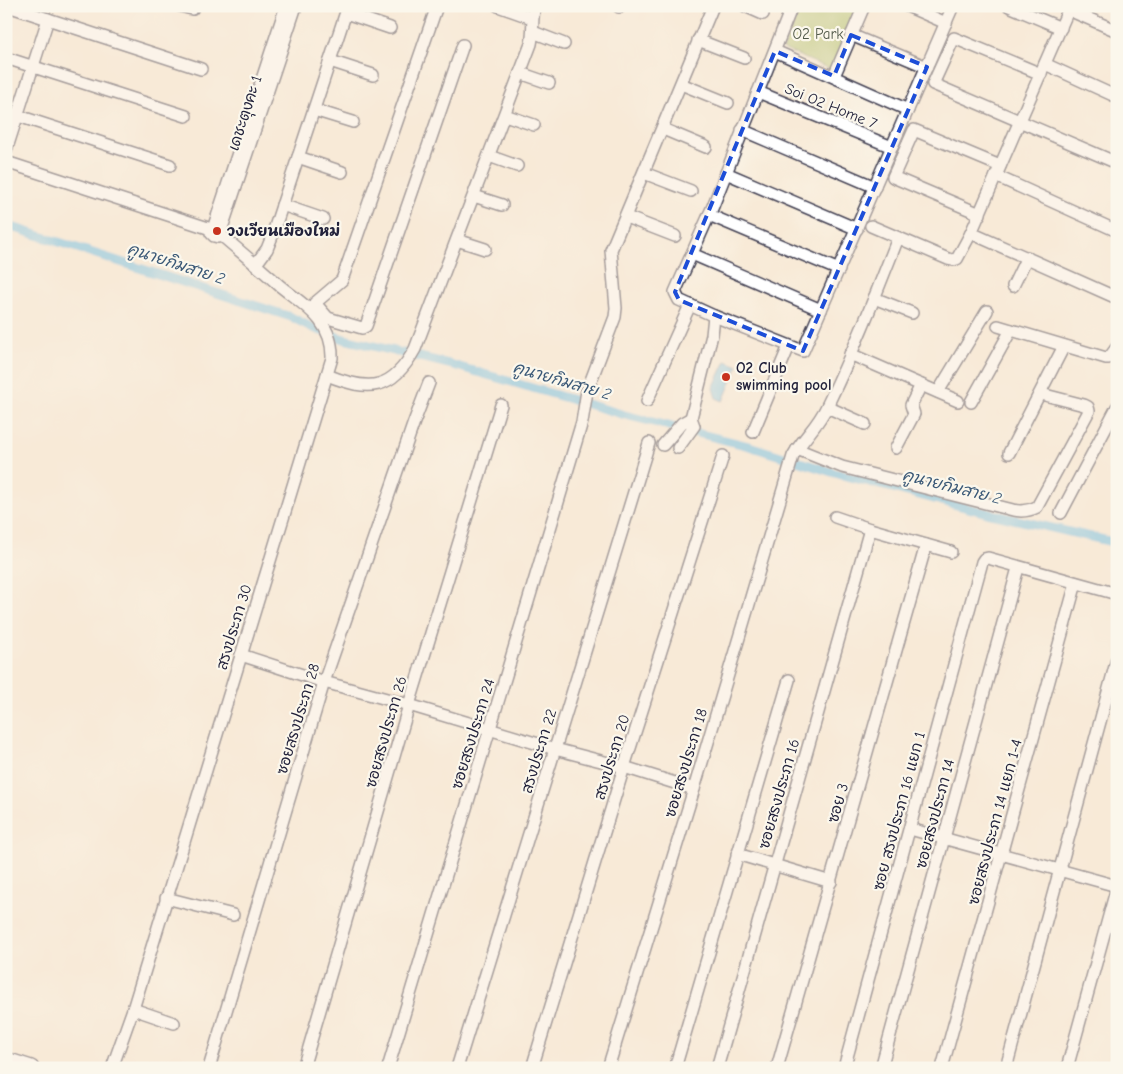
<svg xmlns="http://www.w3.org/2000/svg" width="1123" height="1074" font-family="'Comic Neue','Playpen Sans Thai',sans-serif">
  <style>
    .green { fill: #a8bf64; stroke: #657050 }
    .water { fill: #6abee6; stroke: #467090 }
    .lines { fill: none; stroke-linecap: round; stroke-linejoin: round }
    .canal { stroke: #6abee6; stroke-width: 9 }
    .minor-casing { stroke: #424052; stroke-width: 14 }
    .major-casing { stroke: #424052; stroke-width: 18 }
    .minor { stroke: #fff; stroke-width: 11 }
    .major { stroke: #fff; stroke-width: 15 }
    .marked { fill: none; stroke: #1d4ed8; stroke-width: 4; stroke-dasharray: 10 6; stroke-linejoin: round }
    .poi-dot { fill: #c8321e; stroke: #fbf7ec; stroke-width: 2 }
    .labels { text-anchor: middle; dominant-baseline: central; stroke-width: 4.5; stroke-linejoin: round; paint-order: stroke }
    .park-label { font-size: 15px; fill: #515949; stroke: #fbf7ec }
    .street-label { font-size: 15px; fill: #22223b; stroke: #fbf7ec }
    .poi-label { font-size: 15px; font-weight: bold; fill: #22223b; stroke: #fbf7ec; text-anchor: start }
    .water-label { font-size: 16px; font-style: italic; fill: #3b5977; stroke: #fbf7ec }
  </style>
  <rect width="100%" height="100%" fill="#fbf7ec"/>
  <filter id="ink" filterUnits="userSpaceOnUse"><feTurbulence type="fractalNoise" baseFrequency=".02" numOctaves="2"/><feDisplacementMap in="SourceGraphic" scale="10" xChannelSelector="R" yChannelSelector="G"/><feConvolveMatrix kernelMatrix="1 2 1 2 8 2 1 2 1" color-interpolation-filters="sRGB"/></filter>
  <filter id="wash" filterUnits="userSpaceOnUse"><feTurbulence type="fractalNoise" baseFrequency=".0096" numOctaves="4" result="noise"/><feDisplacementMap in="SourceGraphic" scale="20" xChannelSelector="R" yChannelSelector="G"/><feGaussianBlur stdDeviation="1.12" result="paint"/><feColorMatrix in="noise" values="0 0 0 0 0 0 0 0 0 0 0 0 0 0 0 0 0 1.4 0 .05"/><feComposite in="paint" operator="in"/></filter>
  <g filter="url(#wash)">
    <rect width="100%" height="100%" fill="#f8ead7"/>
    <!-- green -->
    <polygon class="green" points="801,6 859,6 832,70 783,49"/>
    <!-- water -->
    <polygon class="water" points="726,361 738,366 723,401 716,398 713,388"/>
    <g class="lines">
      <!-- canal -->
      <polyline class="canal" points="6,225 291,317 313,328 344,339 453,365 625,415 749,446 835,473 987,513 1117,543"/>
    </g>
  </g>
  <g filter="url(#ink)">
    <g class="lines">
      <defs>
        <g id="minor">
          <polyline points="8,6 201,69"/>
          <polyline points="180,6 192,9 194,6"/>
          <polyline points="498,6 532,18"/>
          <polyline points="745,6 763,14"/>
          <polyline points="907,6 946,23"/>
          <polyline points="1009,6 1061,28"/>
          <polyline points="619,7 619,6"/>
          <polyline points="1069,10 1117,31"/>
          <polyline points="346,13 390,28"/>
          <polyline points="533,32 564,44"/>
          <polyline points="851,35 927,67"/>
          <polyline points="698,40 744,58"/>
          <polyline points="775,51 908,110"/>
          <polyline points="6,58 186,116"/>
          <polyline points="330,61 373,75"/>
          <polyline points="1045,64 1117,97"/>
          <polyline points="520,73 549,83"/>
          <polyline points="1041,74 954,38 933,84 1117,163"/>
          <polyline points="834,76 864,6"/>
          <polyline points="681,84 728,103"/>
          <polyline points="758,92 892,147"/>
          <polyline points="314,110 353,122"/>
          <polyline points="6,112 170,165"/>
          <polyline points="505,115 534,125"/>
          <polyline points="663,129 706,147"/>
          <polyline points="742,130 875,187"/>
          <polyline points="6,151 48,19"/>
          <polyline points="489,156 517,166"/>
          <polyline points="298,157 342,172"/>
          <polyline points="6,162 211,229"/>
          <polyline points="644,173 691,191"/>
          <polyline points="726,173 857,229"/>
          <polyline points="996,176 1117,231"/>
          <polyline points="474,196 502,205"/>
          <polyline points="282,205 323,219"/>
          <polyline points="980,214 893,177 914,130 1000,166"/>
          <polyline points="709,215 839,270"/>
          <polyline points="626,217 675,236"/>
          <polyline points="214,226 219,225 222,228 221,235 218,237 214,236 211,233 211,229 214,226 286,6"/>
          <polyline points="871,226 948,259 953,260 957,259 971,233 1070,6"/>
          <polyline points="222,228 296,6"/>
          <polyline points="971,233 1117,298"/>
          <polyline points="457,240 485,249"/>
          <polyline points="692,254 821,310"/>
          <polyline points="256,264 267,249 271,239 348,6"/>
          <polyline points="1013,286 1027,257"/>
          <polyline points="874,298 912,313"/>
          <polyline points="315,303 328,318 362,328 366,326 463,45"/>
          <polyline points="313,309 315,303 342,280 437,6"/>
          <polyline points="714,316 803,351 953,6"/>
          <polyline points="998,326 1106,358 1109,358 1117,347"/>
          <polyline points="850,354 958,401"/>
          <path d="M327,375C369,392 392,391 415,349L531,44C534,31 531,19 535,6"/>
          <polyline points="938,392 987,311"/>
          <polyline points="647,401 690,305"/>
          <polyline points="971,402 1011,330"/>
          <polyline points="827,407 865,424"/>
          <polyline points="691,418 712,335 714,316 679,300 675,292 713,206 792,6"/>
          <polyline points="753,432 789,346"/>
          <polyline points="663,445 682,423 691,418 694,426 678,448"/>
          <polyline points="896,448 914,414 911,405 921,385"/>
          <path d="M797,449L842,467L1013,510C1022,512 1029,511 1037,507L1089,411L1088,407L1084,405L1041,394"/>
          <polyline points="1009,453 1064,346"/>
          <polyline points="1061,513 1117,407"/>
          <polyline points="835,517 870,529 951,552"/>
          <polyline points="241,655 324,682 409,705 555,749 624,767 694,789"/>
          <polyline points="910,829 1117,886"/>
          <polyline points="737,854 831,882"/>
          <polyline points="166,898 233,915"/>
          <polyline points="133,1009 174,1023"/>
          <path d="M112,1068L133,1009L332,358C333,321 305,306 280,286C261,269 241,252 221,235"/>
          <polyline points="209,1068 324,682 414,422 429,383"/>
          <polyline points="303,1068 409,705 501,405"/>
          <polyline points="388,1068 582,422 587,391 615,317 616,308 611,250 713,6"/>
          <polyline points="457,1068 649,443"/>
          <polyline points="532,1068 624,767 723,456"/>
          <path d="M608,1068L694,789L793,456C803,438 818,426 827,406C854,351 876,294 898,238"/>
          <polyline points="675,1068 789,680"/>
          <polyline points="717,1068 870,529"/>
          <polyline points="777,1068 926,545"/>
          <polyline points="844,1068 982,562 984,559 988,558 1117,594"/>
          <polyline points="881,1068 1018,568"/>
          <polyline points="942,1068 1076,583"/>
          <polyline points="1006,1068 1117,659"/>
          <polyline points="1067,1068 1117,887"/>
        </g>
        <polyline id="major" points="6,1060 31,1068"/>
      </defs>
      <!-- minor casing -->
      <use href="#minor" class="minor-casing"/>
      <!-- major casing -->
      <use href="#major" class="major-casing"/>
      <!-- minor -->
      <use href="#minor" class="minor"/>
      <!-- major -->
      <use href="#major" class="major"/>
    </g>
  </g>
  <!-- marked area -->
  <path d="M0 0H1123V1074H0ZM851,35L927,67L803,351L679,300L675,292L775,51L834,76Z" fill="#f8ead7" fill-opacity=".55" fill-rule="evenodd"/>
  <path class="marked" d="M851,35L927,67L803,351L679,300L675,292L775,51L834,76Z"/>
  <!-- markers -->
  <g class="poi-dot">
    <circle cx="217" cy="231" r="5"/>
    <circle cx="726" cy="377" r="5"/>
  </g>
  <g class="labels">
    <!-- park labels -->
    <g class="park-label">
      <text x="818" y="34">O2 Park</text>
    </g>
    <!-- street labels -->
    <g class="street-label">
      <text transform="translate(831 106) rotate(22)">Soi O2 Home 7</text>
      <text transform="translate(245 113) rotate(-72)">เดชะตุงคะ 1</text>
      <text transform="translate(234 627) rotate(-73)">สรงประภา 30</text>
      <text transform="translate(298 719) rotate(-73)">ซอยสรงประภา 28</text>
      <text transform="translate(386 732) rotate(-74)">ซอยสรงประภา 26</text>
      <text transform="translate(473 734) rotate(-73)">ซอยสรงประภา 24</text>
      <text transform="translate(539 751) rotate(-73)">สรงประภา 22</text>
      <text transform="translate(612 757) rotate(-73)">สรงประภา 20</text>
      <text transform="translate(686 763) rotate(-73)">ซอยสรงประภา 18</text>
      <text transform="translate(779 794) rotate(-74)">ซอยสรงประภา 16</text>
      <text transform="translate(838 803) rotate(-74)">ซอย 3</text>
      <text transform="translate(899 811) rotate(-75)">ซอย สรงประภา 16 แยก 1</text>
      <text transform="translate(935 814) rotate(-75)">ซอยสรงประภา 14</text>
      <text transform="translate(995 822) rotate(-75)">ซอยสรงประภา 14 แยก 1-4</text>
    </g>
    <!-- poi labels -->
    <g class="poi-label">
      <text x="227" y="231">วงเวียนเมืองใหม่</text>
      <text x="736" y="368">O2 Club<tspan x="736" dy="17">swimming pool</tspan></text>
    </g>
    <!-- water labels -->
    <g class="water-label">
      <text transform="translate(176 264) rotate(18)">คูนายกิมสาย 2</text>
      <text transform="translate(562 381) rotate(16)">คูนายกิมสาย 2</text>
      <text transform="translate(952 487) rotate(14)">คูนายกิมสาย 2</text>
    </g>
  </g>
  <!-- margin -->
  <rect width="1123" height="1074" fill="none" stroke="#fbf7ec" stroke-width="25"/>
</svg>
